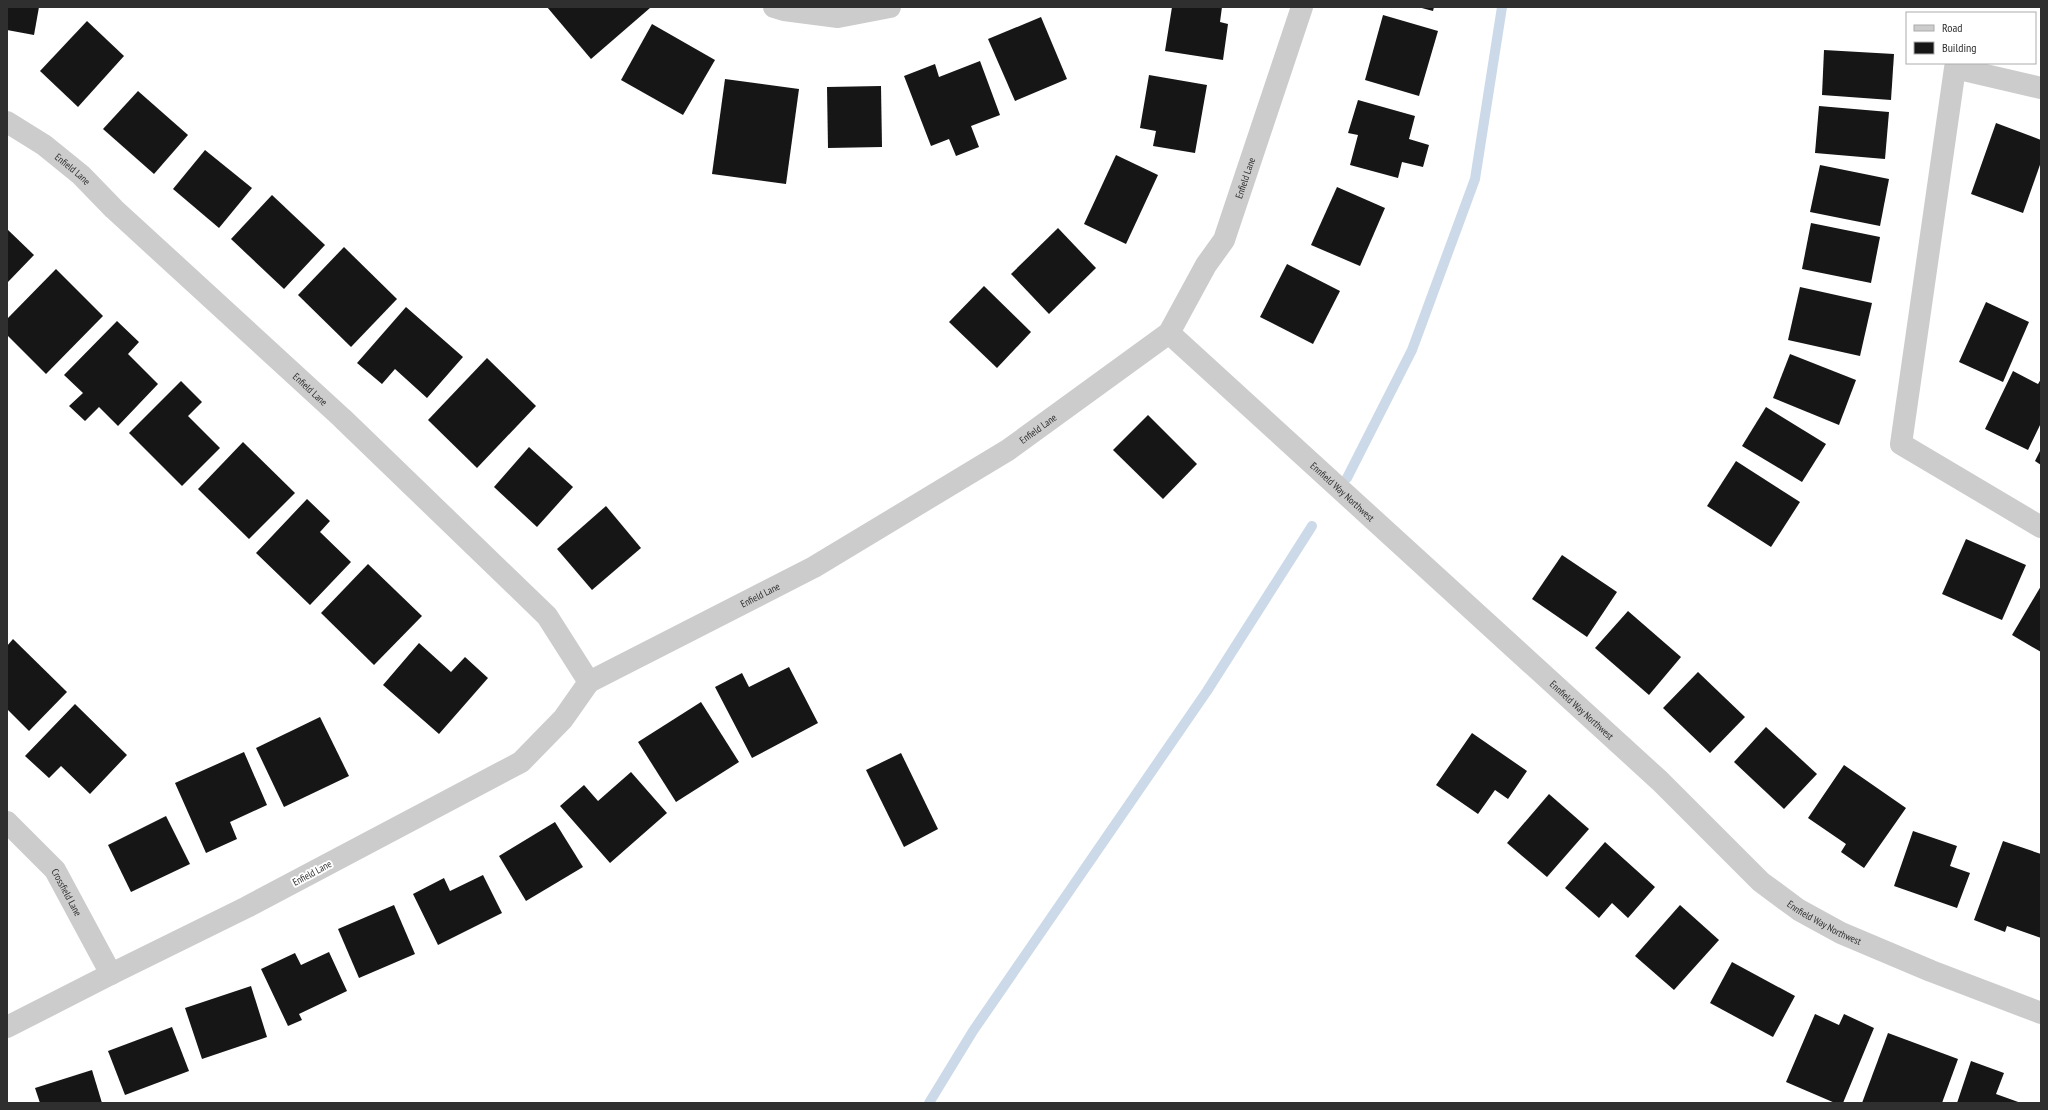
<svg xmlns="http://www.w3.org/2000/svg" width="2048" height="1110" font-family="'PT Sans Narrow',sans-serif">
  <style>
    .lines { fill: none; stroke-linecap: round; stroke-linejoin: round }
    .stream { stroke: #ccd9e9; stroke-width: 10 }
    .building { fill: #161616 }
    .minor { stroke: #ccc; stroke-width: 22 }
    .labels { text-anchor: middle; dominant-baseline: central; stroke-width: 4; stroke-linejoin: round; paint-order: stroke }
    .street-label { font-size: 10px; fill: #2f2f2f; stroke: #fff }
  </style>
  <rect width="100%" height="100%" fill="#fff"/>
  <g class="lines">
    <!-- stream -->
    <g class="stream">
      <polyline points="1347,478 1412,350 1475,179 1502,7"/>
      <polyline points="929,1103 973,1031 1207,691 1312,526"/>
    </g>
  </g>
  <!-- building -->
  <g class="building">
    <polygon points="7,7 39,7 34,35 7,30"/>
    <polygon points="547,7 648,7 650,8 591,59"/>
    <polygon points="1172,7 1222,7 1220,22 1228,24 1223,60 1165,51"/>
    <polygon points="1418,7 1434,7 1433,11"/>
    <polygon points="1383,15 1438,31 1419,96 1365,80"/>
    <polygon points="1041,17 1067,79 1015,101 988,39"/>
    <polygon points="87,21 124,56 78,107 40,71"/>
    <polygon points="652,24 715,60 683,115 621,80"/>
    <polygon points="1824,50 1894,54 1891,100 1822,95"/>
    <polygon points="980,61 1000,115 971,126 979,147 956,156 949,139 931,146 904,76 935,64 939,77"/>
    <polygon points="1149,75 1207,85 1195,153 1153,146 1156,131 1140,128"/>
    <polygon points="725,79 799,89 786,184 712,174"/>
    <polygon points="881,86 882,147 828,148 827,87"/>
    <polygon points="138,91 188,135 154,174 103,129"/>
    <polygon points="1358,100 1415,116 1409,139 1429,145 1423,167 1402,162 1398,178 1350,165 1358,135 1348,133"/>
    <polygon points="1819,106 1889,112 1885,159 1815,153"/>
    <polygon points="1996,123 2041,140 2041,162 2023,213 1971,194"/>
    <polygon points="205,150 252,188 219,228 173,189"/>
    <polygon points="1116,155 1158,175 1126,244 1084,224"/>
    <polygon points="1820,165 1889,179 1880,226 1810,212"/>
    <polygon points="1337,187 1385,208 1360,266 1311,245"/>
    <polygon points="272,195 325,245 284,289 231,239"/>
    <polygon points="1811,223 1880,237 1871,283 1802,269"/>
    <polygon points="1058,228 1096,268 1049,314 1011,274"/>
    <polygon points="7,229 34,255 7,283"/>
    <polygon points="344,247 397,299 351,347 298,295"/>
    <polygon points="1287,264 1340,291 1313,344 1260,317"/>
    <polygon points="56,269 103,316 46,374 7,335 7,319"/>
    <polygon points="984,286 1031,332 997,368 949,322"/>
    <polygon points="1800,287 1872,303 1860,356 1788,340"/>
    <polygon points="1986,302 2029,322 2003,382 1959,362"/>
    <polygon points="406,307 463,357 427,398 395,369 382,384 357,363"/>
    <polygon points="117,321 139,342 128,354 158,384 118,426 99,407 85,421 69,406 83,393 64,375"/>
    <polygon points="1790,354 1856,380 1839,425 1773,398"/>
    <polygon points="487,358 536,406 477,468 428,420"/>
    <polygon points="2013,371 2038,384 2041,379 2041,423 2028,450 1985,429"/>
    <polygon points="181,381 202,402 188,416 220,448 182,486 129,433"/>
    <polygon points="1766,407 1826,444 1802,482 1742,446"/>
    <polygon points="1148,415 1197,464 1163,499 1113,450"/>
    <polygon points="243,442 295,493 249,539 198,489"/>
    <polygon points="529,447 573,487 537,527 494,487"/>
    <polygon points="2041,449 2041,465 2035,461"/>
    <polygon points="1736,461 1800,502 1771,547 1707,506"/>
    <polygon points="307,499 330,521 320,532 351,562 310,605 256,553"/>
    <polygon points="606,506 641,548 592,590 557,549"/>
    <polygon points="1966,539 2026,565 2002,620 1942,594"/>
    <polygon points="1562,555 1617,592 1587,637 1532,599"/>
    <polygon points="368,564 422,616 374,665 321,613"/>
    <polygon points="2041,586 2041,652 2012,635"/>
    <polygon points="1628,611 1681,657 1649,695 1595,648"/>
    <polygon points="13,639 67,692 29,731 7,709 7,646"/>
    <polygon points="419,643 451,672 465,657 488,678 439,734 383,685"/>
    <polygon points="789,667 818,723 752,758 715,687 742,673 749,687"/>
    <polygon points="1698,672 1745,717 1710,753 1663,708"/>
    <polygon points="701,702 739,762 676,802 638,742"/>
    <polygon points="75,704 127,755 90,794 61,766 49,778 25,756"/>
    <polygon points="320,717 349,776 284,807 256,748"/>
    <polygon points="1766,727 1817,774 1784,809 1734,762"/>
    <polygon points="1472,733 1527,771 1508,799 1495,790 1478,814 1436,785"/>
    <polygon points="244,752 267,805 230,822 237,839 206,853 175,783"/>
    <polygon points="901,753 938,829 904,847 866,770"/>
    <polygon points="1844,765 1906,808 1864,868 1841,852 1846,844 1808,818"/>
    <polygon points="631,772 667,813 610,863 560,806 584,785 598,801"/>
    <polygon points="1549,794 1589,829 1547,877 1507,843"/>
    <polygon points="166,816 190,864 131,892 108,845"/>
    <polygon points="555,822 583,867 526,901 499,856"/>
    <polygon points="1913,831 1957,846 1950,866 1970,873 1957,908 1894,886"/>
    <polygon points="2003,841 2041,854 2041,938 2007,926 2005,932 1974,920"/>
    <polygon points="1605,842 1655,887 1628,918 1612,903 1599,918 1565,888"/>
    <polygon points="483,875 502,913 438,945 413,894 444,878 450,891"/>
    <polygon points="394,905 415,954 359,978 338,929"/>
    <polygon points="1680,905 1719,940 1674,990 1635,956"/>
    <polygon points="329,952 347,991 299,1014 302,1020 288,1026 261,969 295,953 301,965"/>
    <polygon points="1732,962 1795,996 1773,1037 1710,1003"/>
    <polygon points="251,986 267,1037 202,1059 185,1008"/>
    <polygon points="1815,1014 1839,1025 1844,1014 1874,1028 1843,1103 1835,1103 1786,1082"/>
    <polygon points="172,1027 189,1071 125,1095 108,1051"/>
    <polygon points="1888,1033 1958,1059 1942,1103 1862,1103"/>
    <polygon points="1971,1061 2004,1073 1996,1094 2021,1103 1957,1103"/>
    <polygon points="92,1070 102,1103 40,1103 35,1088"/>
  </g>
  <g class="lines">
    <!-- minor -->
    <g class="minor">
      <polyline points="774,7 784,10 838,17 890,7"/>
      <polyline points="2041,88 1955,68 1901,444 2041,527"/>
      <path id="s1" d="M7,122L44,145L81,175L114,209L342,418L547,616L589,682L563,719L521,762L247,907L111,974L7,1027"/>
      <path id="s2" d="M1169,333L1660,781L1761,882L1799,910L1841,933L1931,971L2041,1013"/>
      <path id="s3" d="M589,682L814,567L1008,450L1169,333L1206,265L1224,240L1302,7"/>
      <path id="s4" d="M7,822L55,870L111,974"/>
    </g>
  </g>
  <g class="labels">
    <!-- street labels -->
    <g class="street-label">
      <text stroke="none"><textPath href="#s1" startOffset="81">Enfield Lane</textPath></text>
      <text stroke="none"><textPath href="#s3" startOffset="852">Enfield Lane</textPath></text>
      <text stroke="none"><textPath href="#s1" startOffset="405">Enfield Lane</textPath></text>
      <text stroke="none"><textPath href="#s3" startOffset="516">Enfield Lane</textPath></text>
      <text stroke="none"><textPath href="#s2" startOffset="235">Ennfield Way Northwest</textPath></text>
      <text stroke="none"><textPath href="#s3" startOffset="192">Enfield Lane</textPath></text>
      <text stroke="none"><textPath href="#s2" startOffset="559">Ennfield Way Northwest</textPath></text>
      <text transform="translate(312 873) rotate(-28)">Enfield Lane</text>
      <text stroke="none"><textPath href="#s4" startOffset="93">Crossfield Lane</textPath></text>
      <text stroke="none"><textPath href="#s2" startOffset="883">Ennfield Way Northwest</textPath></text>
    </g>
  </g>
  <!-- border -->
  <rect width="2048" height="1110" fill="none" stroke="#2f2f2f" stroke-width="16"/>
  <!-- legend -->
  <rect x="1906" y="12" width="130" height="52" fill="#ffffff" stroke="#acacac"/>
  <rect x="1914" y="25" width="20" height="6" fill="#cccccc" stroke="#acacac"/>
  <text x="1942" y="32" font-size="12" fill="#2f2f2f">Road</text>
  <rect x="1914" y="42" width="20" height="12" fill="#161616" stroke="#acacac"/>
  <text x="1942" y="52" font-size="12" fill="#2f2f2f">Building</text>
</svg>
